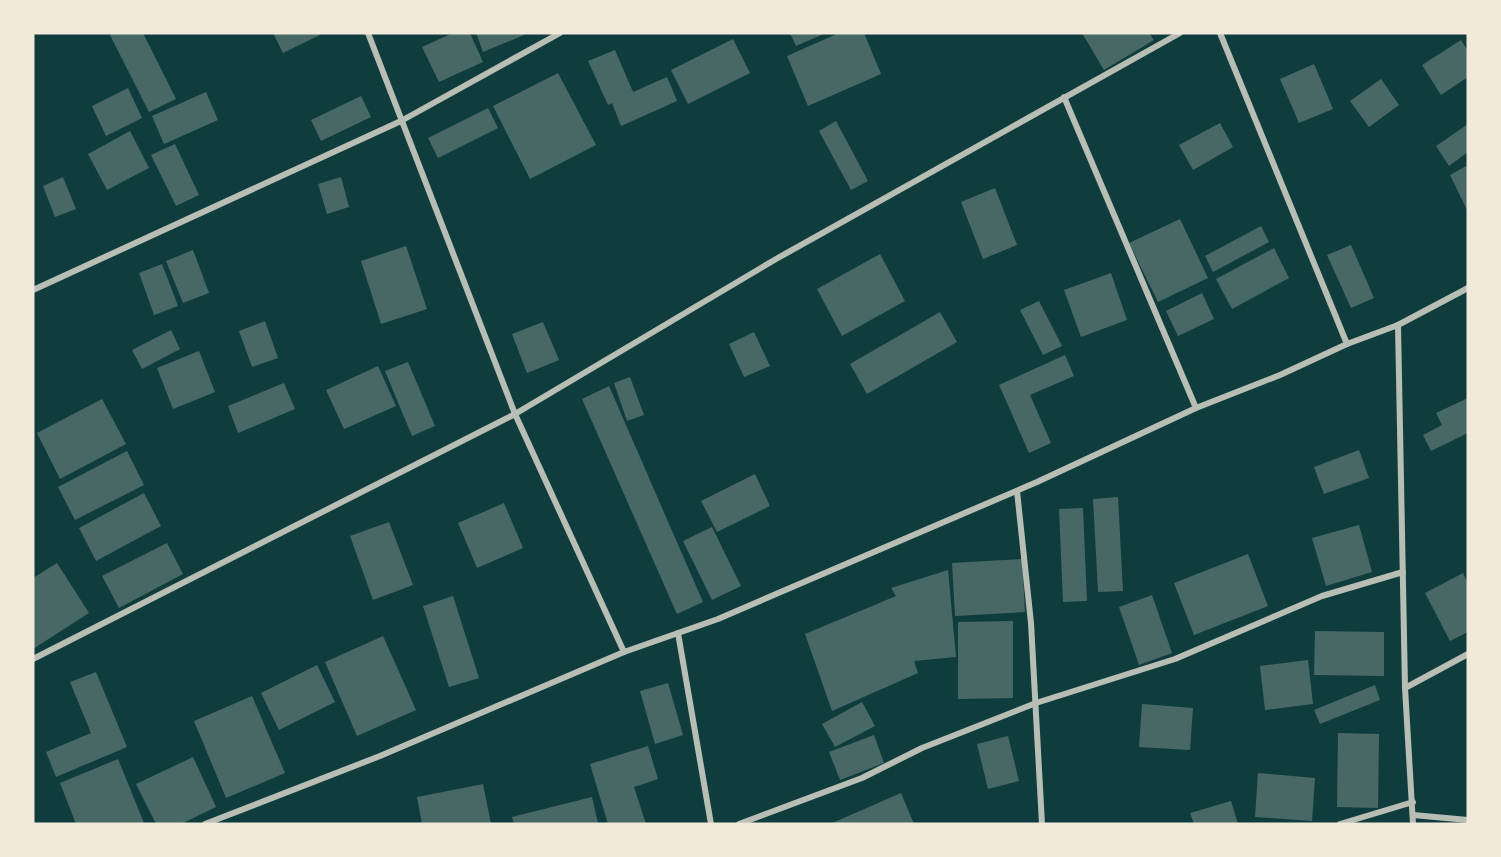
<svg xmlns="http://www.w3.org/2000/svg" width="1501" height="857" font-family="Raleway,sans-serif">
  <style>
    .building { fill: #486865 }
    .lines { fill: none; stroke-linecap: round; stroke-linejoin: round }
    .minor { stroke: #b8beb3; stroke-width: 6 }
  </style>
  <rect width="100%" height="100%" fill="#0f3d3e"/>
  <!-- building -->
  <g class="building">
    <polygon points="109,33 143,33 176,99 149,112"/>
    <polygon points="273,33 324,33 283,53"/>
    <polygon points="453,33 470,33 483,62 439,82 422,47"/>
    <polygon points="476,33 523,33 524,35 483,52"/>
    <polygon points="790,33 826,33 796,46"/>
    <polygon points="839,33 864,33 881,74 808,106 787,56"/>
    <polygon points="1082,33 1149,33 1154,40 1104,70"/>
    <polygon points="733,39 750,73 688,104 671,70"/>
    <polygon points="1461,40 1468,51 1468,77 1441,95 1422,65"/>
    <polygon points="615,50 633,92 667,77 677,101 621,126 612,103 608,105 588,61"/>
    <polygon points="1314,64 1333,109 1299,123 1280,79"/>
    <polygon points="558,73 596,145 530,179 493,106"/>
    <polygon points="1381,79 1399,105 1369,127 1350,101"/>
    <polygon points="128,88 142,118 106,136 92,106"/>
    <polygon points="206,92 218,120 164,144 152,116"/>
    <polygon points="361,96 371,117 321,141 311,120"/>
    <polygon points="488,108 498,128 438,158 428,138"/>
    <polygon points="836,121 868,181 851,190 819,131"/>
    <polygon points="1220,123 1233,147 1193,170 1179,145"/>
    <polygon points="1468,124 1468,152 1449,166 1436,146"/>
    <polygon points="130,131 149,168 107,190 88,154"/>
    <polygon points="175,144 199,195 176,206 151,155"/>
    <polygon points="1468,165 1468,212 1450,175"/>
    <polygon points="63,177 76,209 55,217 43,186"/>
    <polygon points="341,177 349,207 327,214 318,184"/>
    <polygon points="995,188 1017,245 983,259 961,202"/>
    <polygon points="1180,219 1208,278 1158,302 1129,243"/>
    <polygon points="1261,226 1269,242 1213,272 1205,256"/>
    <polygon points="1351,245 1374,298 1351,308 1327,255"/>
    <polygon points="406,246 427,309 381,324 361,261"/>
    <polygon points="1274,248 1289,278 1232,309 1216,279"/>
    <polygon points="193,250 209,293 183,303 166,261"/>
    <polygon points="880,254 905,301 842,336 817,289"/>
    <polygon points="162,264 178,306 154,315 139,273"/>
    <polygon points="1111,273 1127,320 1081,337 1064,290"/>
    <polygon points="1202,293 1214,319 1178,336 1166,311"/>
    <polygon points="1039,301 1062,346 1043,355 1020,310"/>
    <polygon points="940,312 957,342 867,394 850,364"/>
    <polygon points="265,321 278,358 252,367 239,331"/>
    <polygon points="543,322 559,360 527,373 512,334"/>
    <polygon points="171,330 180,349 142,369 132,350"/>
    <polygon points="754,332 770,366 744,377 729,344"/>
    <polygon points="199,351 215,392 173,409 157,368"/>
    <polygon points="1065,355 1074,376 1030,395 1051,443 1029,453 999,385"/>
    <polygon points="408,362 435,426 412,436 385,371"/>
    <polygon points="378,366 396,406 344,429 326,390"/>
    <polygon points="630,377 644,415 627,421 614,383"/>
    <polygon points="284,383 295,409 238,433 228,406"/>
    <polygon points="609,386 703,602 677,614 582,399"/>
    <polygon points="1468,398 1468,433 1431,451 1423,435 1442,425 1436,413"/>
    <polygon points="102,399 126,444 60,479 37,433"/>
    <polygon points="1359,450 1369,478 1324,494 1314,467"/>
    <polygon points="127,451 144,485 75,520 58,487"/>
    <polygon points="755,474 770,506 717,532 701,501"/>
    <polygon points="144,493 161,526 96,561 79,528"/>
    <polygon points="1118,497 1123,591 1098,592 1093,499"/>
    <polygon points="504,503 523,548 477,568 458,523"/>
    <polygon points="1083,508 1087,601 1063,602 1059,509"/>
    <polygon points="389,522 413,585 373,600 350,536"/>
    <polygon points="1359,525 1372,572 1326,586 1312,538"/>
    <polygon points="712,527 741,586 712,600 683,541"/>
    <polygon points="167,543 183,574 119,608 102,576"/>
    <polygon points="1248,554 1268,606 1194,635 1174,583"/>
    <polygon points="1022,559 1025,612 955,616 952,563"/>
    <polygon points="57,563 89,613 33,649 33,578"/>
    <polygon points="948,570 956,657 914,661 918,673 832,711 805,634 896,596 891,588"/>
    <polygon points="1463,573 1468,584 1468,632 1450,641 1425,593"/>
    <polygon points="1152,595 1172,653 1139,665 1119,607"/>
    <polygon points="453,596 479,678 449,687 423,606"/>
    <polygon points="1013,621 1013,698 958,699 958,622"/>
    <polygon points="1315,631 1384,632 1384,676 1314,675"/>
    <polygon points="383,636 416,710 357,736 325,662"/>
    <polygon points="1308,660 1313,704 1265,710 1260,666"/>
    <polygon points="317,665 335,702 279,730 261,693"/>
    <polygon points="96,672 127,747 56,777 46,752 91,733 70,682"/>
    <polygon points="668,683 683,735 655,744 640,691"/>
    <polygon points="1375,685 1380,700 1320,724 1314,710"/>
    <polygon points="252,696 285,773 226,798 194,721"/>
    <polygon points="862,702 875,726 835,747 822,724"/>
    <polygon points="1142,704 1193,708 1190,750 1139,747"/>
    <polygon points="1338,733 1379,734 1378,808 1337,807"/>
    <polygon points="874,735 884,763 840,780 829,752"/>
    <polygon points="1008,736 1019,781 988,789 977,744"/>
    <polygon points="648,746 658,779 634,787 646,824 608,824 590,764"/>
    <polygon points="193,757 216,807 181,824 156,824 136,784"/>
    <polygon points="118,759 144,823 76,824 60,783"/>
    <polygon points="1258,773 1315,778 1312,821 1255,817"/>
    <polygon points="483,784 491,824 422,824 417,797"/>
    <polygon points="901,793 914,824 830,824"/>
    <polygon points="592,797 598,823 514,824 512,817"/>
    <polygon points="1231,801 1238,824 1194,824 1190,813"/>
  </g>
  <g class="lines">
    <!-- minor -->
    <g class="minor">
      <polyline points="368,33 515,414 624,652"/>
      <polyline points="1220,33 1347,344"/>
      <polyline points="1064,97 1196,408"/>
      <polyline points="33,290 401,121 560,33"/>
      <polyline points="1398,325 1405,688 1413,824"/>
      <polyline points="1017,491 1031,623 1042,824"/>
      <polyline points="678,633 711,824"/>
      <polyline points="33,659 515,414 776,259 1180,33"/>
      <polyline points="1405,688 1468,654"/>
      <polyline points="1413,815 1468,820"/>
      <polyline points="205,824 380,756 624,652 718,619 1037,482 1196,408 1280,375 1347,344 1398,325 1468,288"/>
      <polyline points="739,824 862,778 922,748 1036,703 1175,659 1322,596 1403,572"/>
      <polyline points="1340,824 1413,802"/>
    </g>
  </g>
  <!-- border -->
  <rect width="1501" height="857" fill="none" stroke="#f1e9da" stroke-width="69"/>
</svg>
